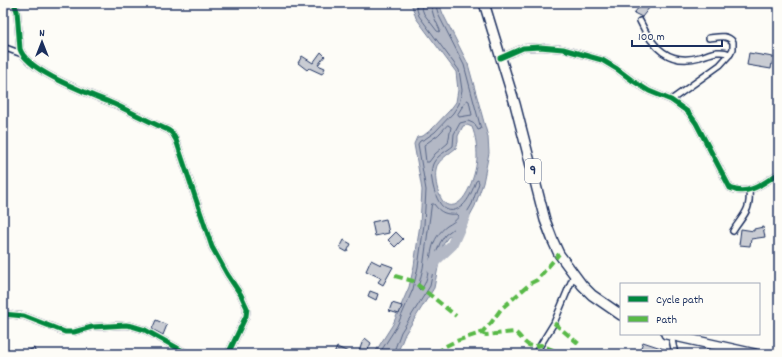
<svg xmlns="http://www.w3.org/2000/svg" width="782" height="357" font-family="Dekko,sans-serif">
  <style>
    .water { fill: #b3b8c5; stroke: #76819c; fill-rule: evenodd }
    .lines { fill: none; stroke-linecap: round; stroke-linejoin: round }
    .shore { stroke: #586687; stroke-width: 1 }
    .river { stroke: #b3b8c5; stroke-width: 11 }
    .building { fill: #c9ccd3; stroke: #1b2f5e }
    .street-casing { stroke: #1b2f5e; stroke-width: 8 }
    .highway-casing { stroke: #1b2f5e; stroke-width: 12 }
    .street { stroke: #fdfcf7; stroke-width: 5 }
    .highway { stroke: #fdfcf7; stroke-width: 9 }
    .quiet { stroke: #58b947; stroke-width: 4; stroke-dasharray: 8 4; stroke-linecap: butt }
    .cycleway-casing { stroke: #fdfcf7; stroke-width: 8 }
    .cycleway { stroke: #00873e; stroke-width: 5 }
    .labels { text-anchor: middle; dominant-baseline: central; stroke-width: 3; stroke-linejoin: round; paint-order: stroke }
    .shield { fill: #fdfcf7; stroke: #5f6c8c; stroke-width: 1 }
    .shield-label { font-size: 14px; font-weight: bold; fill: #1b2f5e }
  </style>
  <rect width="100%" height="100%" fill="#fdfcf7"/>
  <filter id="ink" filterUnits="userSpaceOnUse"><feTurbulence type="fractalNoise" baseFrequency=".025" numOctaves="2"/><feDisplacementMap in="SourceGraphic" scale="8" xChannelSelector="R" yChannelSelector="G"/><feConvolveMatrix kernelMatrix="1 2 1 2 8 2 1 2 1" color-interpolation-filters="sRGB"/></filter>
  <g filter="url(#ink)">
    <!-- water -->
    <path class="water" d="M411,3H439L443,14L468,64L488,137L489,153L483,183L475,206L467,221L461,228L447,238L443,245L441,252L434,288L405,334L397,354H374L393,324L409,287L414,266L420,224L422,190L414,144L417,137L423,136L432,129L450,110L456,102L458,90L456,72L416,18ZM467,125L472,127C476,137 477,147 477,157C477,170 466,210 448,205C438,203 432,172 438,164C442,158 450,153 456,148L458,142V136L463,126Z"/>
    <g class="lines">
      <!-- shore -->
      <g class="shore">
        <polyline points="420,3 424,14 437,31 439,32 440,30 434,17 430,3"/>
        <polygon points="467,100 469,101 472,115 459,117 458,114"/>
        <polygon points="448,125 451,127 448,143 435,154 429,162 426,162 424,145 438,135"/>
        <path d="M432,204H434C440,213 447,215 457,214L459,216C456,221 452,223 447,226C439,232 434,240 432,249C429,260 429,284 420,290L418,288L423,268Z"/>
        <polyline points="379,354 397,326 413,289 418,267 424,225 426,190 418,144 420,141 425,139 435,132 453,113 459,104 462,90 459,70 419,16 415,3"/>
        <path d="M393,354L401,332L430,286L437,251L440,243L445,235L458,225L463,219L472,204L479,183L478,180L476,181C473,189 469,200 462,206C443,221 434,195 432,180C431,175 431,167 434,162C438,155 447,151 453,146L454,134L460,123L468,121L475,124L478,130L481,129L464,65L439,16L435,3"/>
      </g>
      <!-- river -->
      <polyline class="river" points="432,268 435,261 452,245 465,216"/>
    </g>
    <!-- building -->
    <g class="building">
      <polygon points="636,3 653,3 642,17 634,13 640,6"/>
      <polygon points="321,52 325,56 318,65 325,68 322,74 309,68 307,70 298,63 302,56 313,63"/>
      <polygon points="749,53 773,57 771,69 747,65"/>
      <polygon points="386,219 389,233 375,236 372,222"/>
      <polygon points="763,227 765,237 751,239 750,246 739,245 741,229 754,231 754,229"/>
      <polygon points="396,232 403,239 395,247 388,240"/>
      <polygon points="344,240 351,244 347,252 340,248"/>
      <polygon points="371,260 381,265 382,263 393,267 383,285 378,282 381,278 366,271"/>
      <polygon points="370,291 378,294 376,300 368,296"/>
      <polygon points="392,303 402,306 399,314 389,311"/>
      <polygon points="156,320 167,325 163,335 152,329"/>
      <polygon points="365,338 371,343 366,354 358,354 362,343"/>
      <polygon points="643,342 670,351 671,354 654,354 640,350"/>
      <polygon points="337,347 353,354 334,354"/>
      <polygon points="34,348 36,354 20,354"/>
    </g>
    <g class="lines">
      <defs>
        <g id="street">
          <path d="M14,3L17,11L20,49C27,72 93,95 116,105C133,113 150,122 168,130L172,133L176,140L212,247L227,274L241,295L247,308L246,316L228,354"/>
          <path d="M640,21C652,47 669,66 700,57C710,54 719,49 730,54"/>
          <polyline points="3,47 22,54"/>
          <path d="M500,58L523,48L540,47L563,49L602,60L617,69L633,81L649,91L671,100L688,112L696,123L730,188C748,197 765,182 779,173"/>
          <path d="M671,100L720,65L730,54L733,49V42C727,34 718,37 709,38"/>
          <path d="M733,231C743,215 751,211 749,191"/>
          <polyline points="3,314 24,316 65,332 74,332 92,327 126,325 132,326 145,330 188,354"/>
          <polyline points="671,335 675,354"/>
          <polyline points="535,354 554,323 574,275"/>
        </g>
        <g id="highway">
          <polyline points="484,3 515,104 545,220 553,241 559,254 582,285 592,295 621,315"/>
          <polyline points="666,334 755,354"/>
        </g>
      </defs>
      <!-- street casing -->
      <use href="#street" class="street-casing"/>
      <!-- highway casing -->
      <use href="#highway" class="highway-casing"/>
      <!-- street -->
      <use href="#street" class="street"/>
      <!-- highway -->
      <use href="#highway" class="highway"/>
      <!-- quiet -->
      <g class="quiet">
        <polyline points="395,276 413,281 456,316"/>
        <polyline points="554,323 579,344"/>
        <path d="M481,333L486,335L515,332C525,340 526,350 541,345L562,354"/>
        <polyline points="437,354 444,347 456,341 481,333 491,323 501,309 531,283 537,280 559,254"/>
      </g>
      <defs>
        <g id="cycleway">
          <path d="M14,3L17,11L20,49C27,72 93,95 116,105C133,113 150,122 168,130L172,133L176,140L212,247L227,274L241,295L247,308L246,316L228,354"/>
          <path d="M500,58L523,48L540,47L563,49L602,60L617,69L633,81L649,91L671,100L688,112L696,123L730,188C748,197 765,182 779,173"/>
          <polyline points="3,314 24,316 65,332 74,332 92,327 126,325 132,326 145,330 188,354"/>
        </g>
      </defs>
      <!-- cycleway casing -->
      <use href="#cycleway" class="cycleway-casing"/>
      <!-- cycleway -->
      <use href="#cycleway" class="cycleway"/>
    </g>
  </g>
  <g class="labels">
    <!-- shield labels -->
    <rect class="shield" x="525" y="159" width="16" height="24" rx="3"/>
    <g class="shield-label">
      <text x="533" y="171">9</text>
    </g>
  </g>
  <!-- margin -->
  <rect width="782" height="357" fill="none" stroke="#fdfcf7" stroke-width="16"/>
  <rect x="8" y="8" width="766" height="341" fill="none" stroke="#1b2f5e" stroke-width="1.5" filter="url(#ink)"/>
  <!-- legend -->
  <rect x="620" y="283" width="140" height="52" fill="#fdfcf7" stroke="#a3aaba"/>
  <rect x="628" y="296" width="20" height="6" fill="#00873e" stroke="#a3aaba"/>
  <text x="656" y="303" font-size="12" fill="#1b2f5e">Cycle path</text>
  <rect x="628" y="316" width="20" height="6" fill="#58b947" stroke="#a3aaba"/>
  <text x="656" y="323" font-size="12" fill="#1b2f5e">Path</text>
  <!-- north arrow -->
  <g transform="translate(42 42)" stroke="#fdfcf7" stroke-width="3" paint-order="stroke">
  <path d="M0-3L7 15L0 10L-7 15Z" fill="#1b2f5e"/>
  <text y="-6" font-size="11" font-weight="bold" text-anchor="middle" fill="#1b2f5e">N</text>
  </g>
  <!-- scale -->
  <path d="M632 40v6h90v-6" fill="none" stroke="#1b2f5e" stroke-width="2"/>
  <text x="638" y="40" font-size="12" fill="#1b2f5e" stroke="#fdfcf7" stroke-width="3" paint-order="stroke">100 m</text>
</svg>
